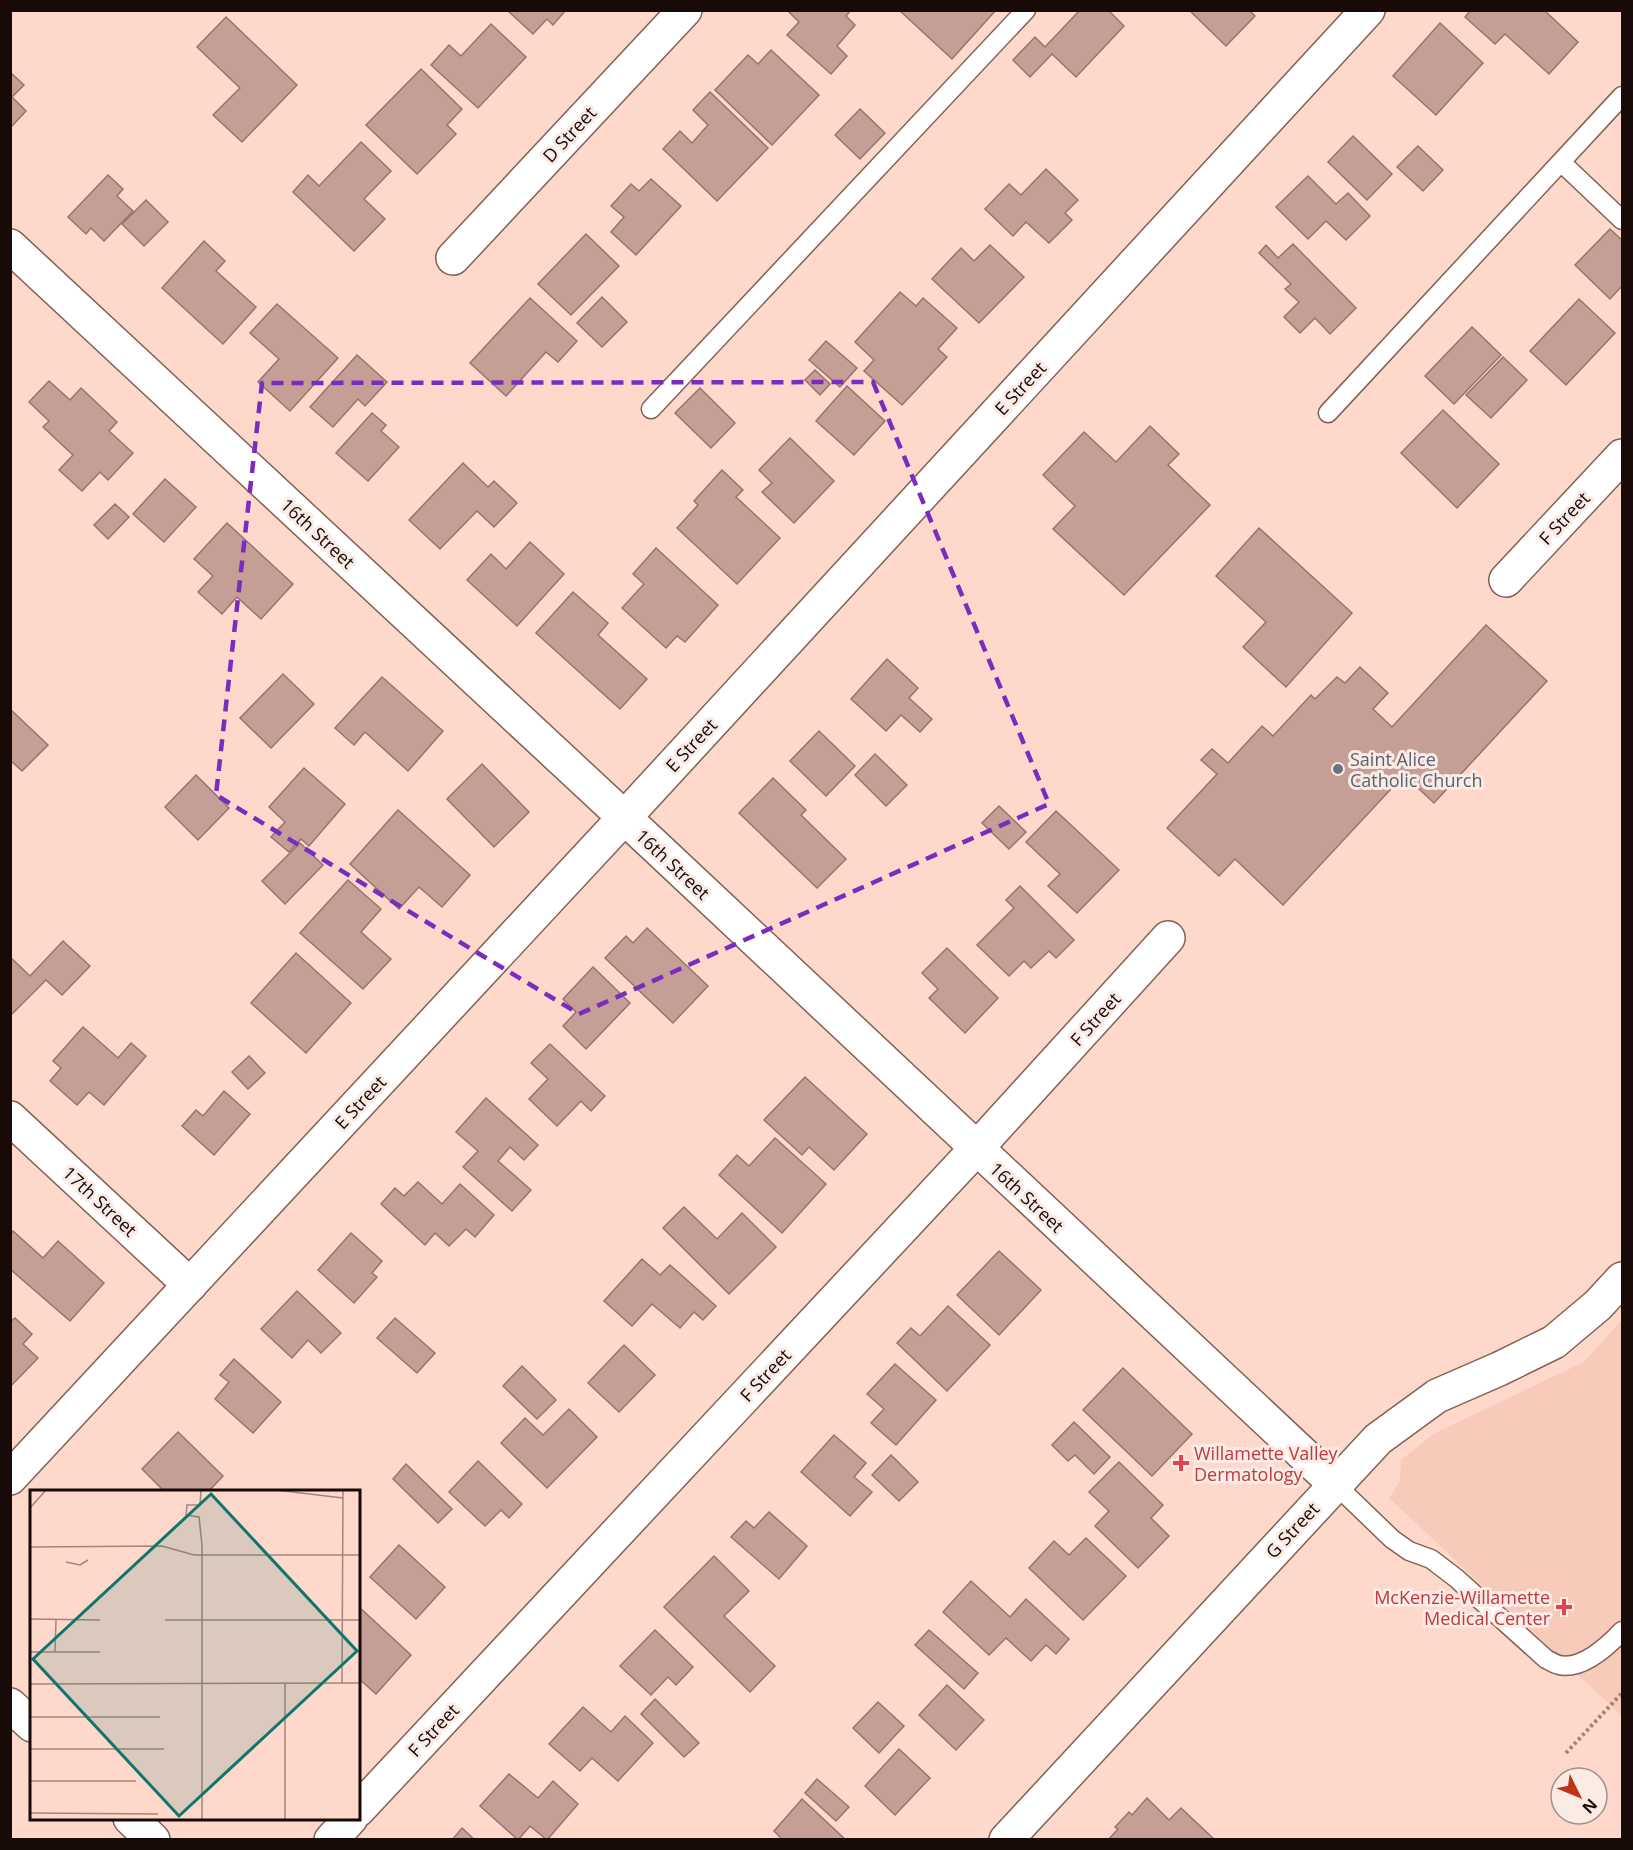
<svg xmlns="http://www.w3.org/2000/svg" width="1633" height="1850" font-family="'Open Sans',sans-serif">
  <style>
    .built { fill: #f7caba }
    .building { fill: #c59f96; stroke: #97746b; stroke-width: 1.5 }
    .lines { fill: none; stroke-linecap: round; stroke-linejoin: round }
    .lane-casing { stroke: #826155; stroke-width: 21 }
    .street-casing { stroke: #826155; stroke-width: 36 }
    .secondary-casing { stroke: #826155; stroke-width: 36 }
    .path { stroke: #a0847a; stroke-width: 4; stroke-dasharray: 3 3; stroke-linecap: butt }
    .lane { stroke: #fff; stroke-width: 18 }
    .street { stroke: #fff; stroke-width: 33 }
    .secondary { stroke: #fff; stroke-width: 33 }
    .marked { fill: none; stroke: #7b2cbf; stroke-width: 4.5; stroke-dasharray: 12 8; stroke-linejoin: round }
    .worship-dot { fill: #6b7280; stroke: #faebe5; stroke-width: 2 }
    .health-dot { fill: #e0444e; stroke: #faebe5; stroke-width: 2 }
    .labels { text-anchor: middle; dominant-baseline: central; stroke-width: 6; stroke-linejoin: round; paint-order: stroke }
    .street-label { font-size: 18px; fill: #170a07; stroke: #faebe5 }
    .worship-label { font-size: 18px; fill: #5b616d; stroke: #faebe5; text-anchor: start }
    .health-label { font-size: 18px; fill: #be3a42; stroke: #faebe5; text-anchor: start }
    .inset-road { fill: none; stroke: #a2867c; stroke-width: 1.5 }
    .view { fill: #0f766e; fill-opacity: 0.15; stroke: #0f766e; stroke-width: 3 }
    .inset-edge { fill: none; stroke: #170a07; stroke-width: 3 }
  </style>
  <rect width="100%" height="100%" fill="#fed8ca"/>
  <!-- built -->
  <polygon class="built" points="1622,1320 1622,1716 1389,1498 1400,1481 1401,1460 1435,1433 1584,1362"/>
  <!-- building -->
  <g class="building">
    <polygon points="507,10 566,10 553,25 547,19 533,34"/>
    <polygon points="790,10 851,10 846,16 855,25 837,46 847,56 831,74 787,35 799,22 789,12"/>
    <polygon points="899,10 996,10 952,59"/>
    <polygon points="1080,10 1108,10 1124,26 1076,77 1052,54 1030,77 1013,60 1035,37 1045,47"/>
    <polygon points="1189,10 1249,10 1255,16 1226,46"/>
    <polygon points="1471,10 1544,10 1578,42 1549,74 1505,34 1495,44 1465,17"/>
    <polygon points="226,17 297,85 242,142 213,115 240,88 197,47"/>
    <polygon points="1440,23 1483,63 1436,115 1393,76"/>
    <polygon points="491,24 526,57 478,108 431,65 449,45 461,56"/>
    <polygon points="771,50 819,95 772,145 715,90 748,55 758,64"/>
    <polygon points="421,69 462,109 447,125 456,134 417,174 366,125"/>
    <polygon points="10,72 24,85 12,97 26,111 10,128"/>
    <polygon points="710,92 768,148 717,201 663,149 680,131 692,143 708,125 693,110"/>
    <polygon points="860,109 885,133 860,159 835,135"/>
    <polygon points="1353,136 1392,174 1367,200 1328,162"/>
    <polygon points="361,142 391,171 364,199 385,219 354,251 293,192 308,175 319,186"/>
    <polygon points="1418,146 1443,170 1423,191 1397,167"/>
    <polygon points="1046,169 1078,200 1065,213 1072,220 1049,243 1026,222 1013,236 985,209 1009,184 1021,195"/>
    <polygon points="108,175 123,189 117,196 133,211 104,241 91,228 86,234 68,217"/>
    <polygon points="1308,176 1336,204 1348,193 1370,216 1346,240 1326,221 1308,239 1276,207"/>
    <polygon points="651,179 681,206 636,255 611,232 624,217 611,206 631,184 639,191"/>
    <polygon points="146,200 168,222 144,246 122,224"/>
    <polygon points="1610,229 1622,240 1622,286 1610,299 1575,265"/>
    <polygon points="586,234 619,266 571,315 538,284"/>
    <polygon points="204,241 225,261 216,271 256,307 223,344 162,288"/>
    <polygon points="1293,244 1356,308 1330,334 1315,318 1300,333 1284,317 1299,302 1285,289 1291,284 1259,253 1266,245 1278,258"/>
    <polygon points="990,245 1024,277 979,323 932,279 961,248 974,261"/>
    <polygon points="900,292 916,306 923,298 957,328 938,349 947,357 902,405 864,371 874,360 855,342"/>
    <polygon points="602,297 627,322 602,347 577,323"/>
    <polygon points="530,298 577,341 558,362 546,352 506,396 470,363"/>
    <polygon points="1579,299 1615,333 1566,385 1530,351"/>
    <polygon points="277,304 338,358 290,411 258,382 279,359 250,333"/>
    <polygon points="1472,327 1501,355 1454,404 1425,376"/>
    <polygon points="826,341 857,368 840,387 809,360"/>
    <polygon points="357,355 387,382 365,406 358,399 333,427 310,407"/>
    <polygon points="1503,357 1527,380 1491,418 1466,395"/>
    <polygon points="815,370 830,384 820,395 805,380"/>
    <polygon points="49,381 70,400 81,388 117,422 109,431 133,453 108,480 100,472 82,491 59,470 73,455 43,427 49,421 29,402"/>
    <polygon points="847,386 885,421 854,455 816,421"/>
    <polygon points="700,388 735,423 711,448 675,413"/>
    <polygon points="1443,410 1499,464 1457,508 1401,453"/>
    <polygon points="372,413 386,425 381,431 399,447 368,481 336,453"/>
    <polygon points="1150,426 1179,454 1168,465 1210,505 1124,595 1053,529 1075,506 1043,475 1084,432 1116,462"/>
    <polygon points="790,438 834,481 794,523 762,492 772,483 759,470"/>
    <polygon points="463,463 488,487 494,481 517,503 494,527 477,511 440,549 409,520"/>
    <polygon points="722,470 743,490 736,497 780,538 737,584 677,528 698,505 694,501"/>
    <polygon points="165,479 196,507 164,542 133,514"/>
    <polygon points="115,504 129,517 108,539 94,525"/>
    <polygon points="227,523 293,584 261,619 237,597 222,614 198,592 213,576 194,559"/>
    <polygon points="1259,528 1352,613 1286,687 1243,647 1266,622 1216,576"/>
    <polygon points="530,542 564,574 517,626 467,580 491,554 506,569"/>
    <polygon points="656,548 718,605 685,642 677,636 666,648 622,608 644,584 633,574"/>
    <polygon points="573,592 608,623 598,635 647,679 620,709 536,633"/>
    <polygon points="1486,625 1547,681 1434,803 1404,775 1283,905 1235,859 1219,876 1167,828 1217,774 1201,760 1212,749 1228,763 1262,726 1273,736 1311,695 1315,699 1337,677 1345,683 1360,667 1388,693 1373,709 1392,727"/>
    <polygon points="887,659 918,688 909,698 932,719 920,732 901,715 886,731 851,699"/>
    <polygon points="283,674 314,704 271,748 240,718"/>
    <polygon points="382,677 443,731 408,771 365,732 354,745 335,728"/>
    <polygon points="10,709 48,745 22,771 10,760"/>
    <polygon points="819,731 855,766 826,796 790,761"/>
    <polygon points="875,754 907,785 886,806 855,775"/>
    <polygon points="482,764 529,812 494,847 447,799"/>
    <polygon points="304,768 345,804 309,846 301,839 289,852 271,837 285,822 269,807"/>
    <polygon points="196,775 229,808 198,840 165,807"/>
    <polygon points="773,778 806,810 801,815 846,859 817,888 739,813"/>
    <polygon points="999,806 1026,832 1009,849 982,823"/>
    <polygon points="398,810 470,875 442,907 419,887 399,909 350,864"/>
    <polygon points="1056,811 1119,870 1077,913 1048,886 1060,874 1026,842"/>
    <polygon points="300,843 323,865 285,904 262,881"/>
    <polygon points="348,880 381,909 361,932 391,959 363,989 300,933"/>
    <polygon points="1020,886 1074,940 1056,958 1049,951 1031,968 1024,961 1009,976 977,945 1014,908 1006,900"/>
    <polygon points="647,928 708,986 673,1023 605,958 626,936 633,943"/>
    <polygon points="63,941 90,966 62,995 46,980 10,1016 10,957 30,976"/>
    <polygon points="947,948 998,998 965,1033 929,998 938,989 922,973"/>
    <polygon points="296,953 351,1003 306,1053 251,1003"/>
    <polygon points="593,967 630,1003 586,1049 563,1026 576,1012 563,999"/>
    <polygon points="83,1027 118,1058 131,1043 146,1056 104,1105 89,1092 77,1105 50,1081 61,1068 53,1061"/>
    <polygon points="550,1044 605,1096 591,1111 581,1101 557,1126 529,1099 548,1079 531,1063"/>
    <polygon points="249,1056 265,1073 248,1089 232,1072"/>
    <polygon points="805,1077 867,1134 834,1170 809,1147 802,1155 764,1120"/>
    <polygon points="224,1091 250,1114 214,1155 182,1126 196,1110 203,1116"/>
    <polygon points="486,1098 538,1145 524,1160 510,1147 498,1161 531,1190 512,1211 463,1167 478,1151 456,1132"/>
    <polygon points="775,1138 826,1184 782,1233 719,1175 737,1155 749,1166"/>
    <polygon points="418,1182 442,1204 460,1184 494,1215 475,1237 466,1229 449,1246 435,1233 425,1245 381,1204 395,1188 404,1196"/>
    <polygon points="684,1207 717,1239 742,1213 776,1247 729,1294 663,1228"/>
    <polygon points="13,1231 43,1258 58,1241 104,1283 70,1321 10,1269 10,1235"/>
    <polygon points="351,1233 382,1261 372,1273 377,1277 354,1303 318,1270"/>
    <polygon points="999,1251 1041,1290 999,1335 957,1295"/>
    <polygon points="642,1259 660,1275 670,1265 716,1306 703,1320 694,1312 680,1328 652,1304 632,1326 604,1301"/>
    <polygon points="297,1291 341,1333 321,1353 308,1340 292,1358 261,1329"/>
    <polygon points="948,1306 990,1345 947,1391 897,1343 911,1328 920,1336"/>
    <polygon points="15,1318 32,1334 23,1344 38,1358 10,1387 10,1322"/>
    <polygon points="395,1318 435,1353 417,1373 377,1338"/>
    <polygon points="624,1345 655,1375 619,1412 588,1383"/>
    <polygon points="234,1359 281,1402 253,1433 215,1399 229,1382 220,1375"/>
    <polygon points="895,1364 936,1400 896,1445 871,1423 884,1409 867,1394"/>
    <polygon points="522,1366 556,1400 537,1419 503,1386"/>
    <polygon points="1123,1368 1192,1434 1152,1476 1083,1410"/>
    <polygon points="569,1409 597,1437 547,1488 501,1443 525,1418 543,1435"/>
    <polygon points="1074,1422 1110,1457 1094,1474 1075,1455 1068,1461 1052,1445"/>
    <polygon points="178,1432 223,1476 208,1492 165,1492 142,1469"/>
    <polygon points="834,1435 866,1463 854,1477 872,1492 850,1516 801,1472"/>
    <polygon points="891,1455 918,1482 899,1501 872,1475"/>
    <polygon points="478,1461 522,1504 509,1518 501,1510 485,1526 449,1492"/>
    <polygon points="1119,1462 1163,1505 1151,1518 1169,1536 1138,1568 1095,1526 1109,1511 1089,1492"/>
    <polygon points="406,1464 452,1509 438,1523 393,1479"/>
    <polygon points="769,1512 807,1546 779,1579 731,1537 746,1521 754,1528"/>
    <polygon points="1086,1538 1126,1576 1083,1620 1029,1568 1054,1541 1069,1555"/>
    <polygon points="399,1545 445,1587 416,1619 370,1577"/>
    <polygon points="714,1556 749,1591 724,1616 775,1666 750,1692 664,1607"/>
    <polygon points="971,1581 1010,1617 1026,1599 1069,1639 1056,1654 1046,1645 1031,1661 1006,1638 989,1655 943,1612"/>
    <polygon points="358,1606 411,1655 376,1694 358,1678"/>
    <polygon points="655,1630 693,1667 676,1685 668,1677 651,1695 620,1666"/>
    <polygon points="929,1630 978,1673 964,1689 915,1645"/>
    <polygon points="947,1685 984,1720 956,1750 919,1715"/>
    <polygon points="655,1699 699,1743 684,1757 641,1714"/>
    <polygon points="878,1702 904,1726 879,1753 853,1728"/>
    <polygon points="583,1707 611,1732 625,1716 653,1743 618,1781 592,1758 580,1771 549,1744"/>
    <polygon points="899,1749 930,1778 895,1815 865,1786"/>
    <polygon points="509,1774 538,1798 553,1781 578,1804 547,1840 530,1826 518,1840 480,1806"/>
    <polygon points="817,1779 849,1807 836,1821 805,1793"/>
    <polygon points="1147,1798 1169,1820 1181,1808 1215,1840 1108,1840 1118,1829 1115,1827 1129,1812 1132,1815"/>
    <polygon points="802,1799 846,1840 783,1840 774,1831"/>
    <polygon points="462,1828 475,1840 452,1840"/>
  </g>
  <g class="lines">
    <defs>
      <g id="lane">
        <polyline points="1562,163 1622,220"/>
        <polyline points="651,409 1026,10"/>
        <polyline points="1328,413 1622,96"/>
        <path d="M1335,1484L1392,1539L1409,1551L1431,1559L1456,1578L1546,1659C1550,1661 1555,1664 1559,1665C1582,1670 1608,1646 1622,1631"/>
      </g>
      <g id="street">
        <polyline points="10,246 656,847 1335,1484"/>
        <polyline points="453,258 685,10"/>
        <polyline points="1506,580 1622,456"/>
        <polyline points="10,1118 190,1285"/>
        <polyline points="10,1705 32,1725"/>
        <polyline points="358,1810 976,1149 1168,938"/>
        <polyline points="130,1818 153,1840"/>
        <polyline points="331,1840 351,1818"/>
      </g>
      <g id="secondary">
        <polyline points="10,1478 624,818 1368,10"/>
        <polyline points="1006,1840 1378,1439 1437,1396 1499,1369 1554,1342 1598,1305 1622,1279"/>
      </g>
    </defs>
    <!-- lane casing -->
    <use href="#lane" class="lane-casing"/>
    <!-- street casing -->
    <use href="#street" class="street-casing"/>
    <!-- secondary casing -->
    <use href="#secondary" class="secondary-casing"/>
    <!-- path -->
    <polyline class="path" points="1566,1753 1622,1693"/>
    <!-- lane -->
    <use href="#lane" class="lane"/>
    <!-- street -->
    <use href="#street" class="street"/>
    <!-- secondary -->
    <use href="#secondary" class="secondary"/>
  </g>
  <!-- marked area -->
  <path class="marked" d="M873,382L1049,804L579,1014L216,795L262,383Z"/>
  <!-- markers -->
  <circle class="worship-dot" cx="1338" cy="769" r="6"/>
  <g class="health-dot">
    <path d="M1178 1454h6v6h6v6h-6v6h-6v-6h-6v-6h6z"/>
    <path d="M1561 1598h6v6h6v6h-6v6h-6v-6h-6v-6h6z"/>
  </g>
  <g class="labels">
    <!-- street labels -->
    <g class="street-label">
      <text transform="translate(569 134) rotate(-47)">D Street</text>
      <text transform="translate(1020 388) rotate(-47)">E Street</text>
      <text transform="translate(1564 518) rotate(-47)">F Street</text>
      <text transform="translate(318 533) rotate(43)">16th Street</text>
      <text transform="translate(691 745) rotate(-47)">E Street</text>
      <text transform="translate(673 864) rotate(43)">16th Street</text>
      <text transform="translate(1095 1019) rotate(-48)">F Street</text>
      <text transform="translate(360 1102) rotate(-47)">E Street</text>
      <text transform="translate(1027 1197) rotate(43)">16th Street</text>
      <text transform="translate(100 1201) rotate(43)">17th Street</text>
      <text transform="translate(765 1375) rotate(-47)">F Street</text>
      <text transform="translate(1292 1530) rotate(-47)">G Street</text>
      <text transform="translate(433 1730) rotate(-47)">F Street</text>
    </g>
    <!-- worship labels -->
    <g class="worship-label">
      <text x="1350" y="759">Saint Alice<tspan x="1350" dy="21">Catholic Church</tspan></text>
    </g>
    <!-- health labels -->
    <g class="health-label">
      <text x="1194" y="1453">Willamette Valley<tspan x="1194" dy="21">Dermatology</tspan></text>
      <text x="1550" y="1597" text-anchor="end">McKenzie-Willamette<tspan x="1550" dy="21">Medical Center</tspan></text>
    </g>
  </g>
  <!-- overview -->
  <g transform="translate(30 1490)">
    <rect width="330" height="330" fill="#fed8ca"/>
    <path class="inset-road" d="M171,0L170,15H157L156,25L169,27L172,55V330M246,0L313,8M0,18L16,0M0,57L132,56L164,65H330M36,72L50,75L58,70M0,129L70,130M135,130H330M0,162H70M25,162L26,130M312,193L313,0M0,194L330,193M0,227H130M0,259H134M0,291H106M0,323L128,324M255,330V193"/>
    <path class="view" d="M181,4L327,161L149,326L3,169Z"/>
    <rect width="330" height="330" class="inset-edge"/>
  </g>
  <!-- border -->
  <rect width="1633" height="1850" fill="none" stroke="#170a07" stroke-width="24"/>
  <!-- north arrow -->
  <g transform="translate(1579 1796) rotate(133)"><circle r="28" fill="#faebe5" stroke="#9f918c" stroke-width="1.5"/>
  <path d="M0-4.5L10 22L0 15L-10 22Z" fill="#bf3418"/>
  <text y="-9" font-size="16" font-weight="bold" text-anchor="middle" fill="#170a07">N</text>
  </g>
</svg>
